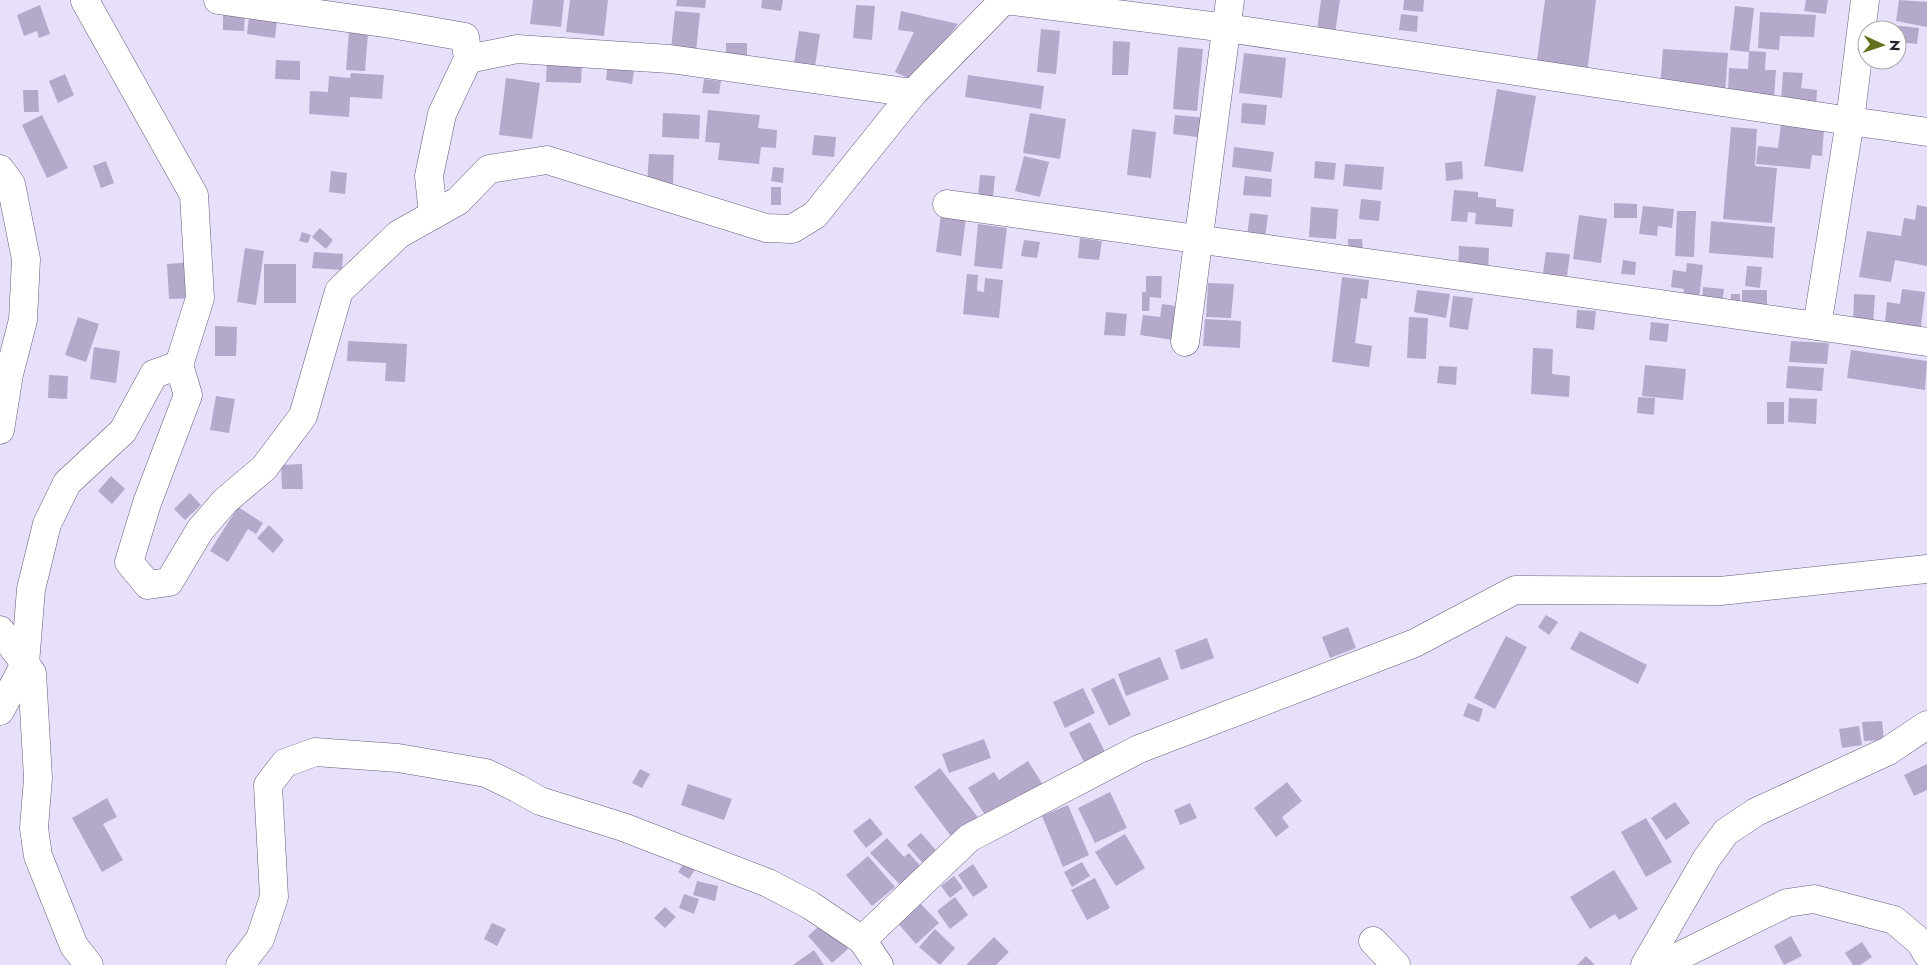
<svg xmlns="http://www.w3.org/2000/svg" width="1927" height="965" font-family="Jost,sans-serif">
  <style>
    .building { fill: #b4a9cb }
    .lines { fill: none; stroke-linecap: round; stroke-linejoin: round }
    .minor-casing { stroke: #675d7c; stroke-width: 29 }
    .minor { stroke: #fff; stroke-width: 28 }
  </style>
  <rect width="100%" height="100%" fill="#e8dffb"/>
  <!-- building -->
  <g class="building">
    <polygon points="533,0 564,0 561,27 530,24"/>
    <polygon points="570,0 608,0 604,36 566,32"/>
    <polygon points="677,0 706,0 705,8 676,6"/>
    <polygon points="762,0 783,0 781,11 761,8"/>
    <polygon points="1321,0 1340,0 1335,33 1317,30"/>
    <polygon points="1404,0 1424,0 1423,12 1403,10"/>
    <polygon points="1545,0 1596,0 1587,74 1536,68"/>
    <polygon points="1806,0 1828,0 1826,14 1804,11"/>
    <polygon points="1899,0 1927,2 1927,27 1896,21"/>
    <polygon points="40,5 50,34 39,38 37,31 24,36 17,15"/>
    <polygon points="856,5 875,6 872,40 853,38"/>
    <polygon points="1735,6 1754,8 1749,51 1766,52 1765,70 1776,70 1774,96 1728,93 1729,68 1748,69 1749,52 1730,50"/>
    <polygon points="675,11 700,13 696,52 671,49"/>
    <polygon points="901,11 958,24 915,81 895,72 914,32 898,30"/>
    <polygon points="223,12 245,13 244,31 223,30"/>
    <polygon points="1760,12 1816,15 1814,37 1780,36 1779,50 1758,48"/>
    <polygon points="1401,14 1418,16 1417,32 1399,30"/>
    <polygon points="249,16 277,20 275,38 247,34"/>
    <polygon points="1892,25 1919,28 1917,44 1897,42 1897,30 1892,30"/>
    <polygon points="1041,29 1060,31 1056,74 1037,72"/>
    <polygon points="349,31 368,33 365,71 346,70"/>
    <polygon points="799,31 820,34 815,66 794,63"/>
    <polygon points="1113,41 1130,42 1128,75 1112,75"/>
    <polygon points="726,43 747,43 747,58 726,57"/>
    <polygon points="1178,47 1203,49 1197,111 1173,109"/>
    <polygon points="1663,49 1728,53 1725,93 1660,88"/>
    <polygon points="1244,53 1286,58 1282,98 1239,93"/>
    <polygon points="547,59 582,61 581,83 546,82"/>
    <polygon points="276,60 300,61 300,80 275,79"/>
    <polygon points="608,62 635,65 632,84 606,80"/>
    <polygon points="1783,72 1803,73 1801,88 1817,90 1816,105 1781,102"/>
    <polygon points="351,73 384,75 382,99 350,97 349,117 309,114 310,91 328,92 329,76 350,78"/>
    <polygon points="65,74 74,95 58,103 49,81"/>
    <polygon points="968,75 1044,86 1041,109 965,97"/>
    <polygon points="506,78 540,83 532,139 499,135"/>
    <polygon points="704,79 721,81 719,94 702,93"/>
    <polygon points="1497,89 1536,96 1523,172 1484,166"/>
    <polygon points="23,90 38,90 39,112 24,112"/>
    <polygon points="1242,103 1267,105 1265,125 1241,123"/>
    <polygon points="708,110 760,115 758,128 777,130 776,148 761,147 759,164 718,160 720,143 705,142"/>
    <polygon points="663,113 700,115 699,139 662,137"/>
    <polygon points="1030,113 1066,119 1060,159 1023,153"/>
    <polygon points="42,115 68,168 47,178 22,125"/>
    <polygon points="1175,115 1207,118 1205,138 1173,134"/>
    <polygon points="1781,124 1824,129 1822,156 1812,155 1810,169 1756,164 1758,146 1778,148"/>
    <polygon points="1731,127 1757,129 1755,166 1777,168 1772,223 1723,219"/>
    <polygon points="1132,129 1156,132 1151,178 1127,175"/>
    <polygon points="814,135 836,137 834,157 812,155"/>
    <polygon points="1234,147 1274,152 1271,172 1232,167"/>
    <polygon points="649,154 674,155 673,185 647,184"/>
    <polygon points="1024,156 1049,162 1040,197 1015,191"/>
    <polygon points="106,161 114,183 101,188 93,166"/>
    <polygon points="1315,161 1336,163 1334,180 1314,178"/>
    <polygon points="1462,161 1463,179 1446,181 1445,163"/>
    <polygon points="1345,164 1384,167 1382,190 1343,186"/>
    <polygon points="773,167 784,168 783,183 771,181"/>
    <polygon points="331,171 347,173 345,194 329,192"/>
    <polygon points="980,175 995,176 993,197 978,196"/>
    <polygon points="1245,176 1272,179 1271,197 1243,195"/>
    <rect x="771" y="187" width="10" height="18"/>
    <polygon points="1454,190 1478,192 1478,197 1496,199 1496,207 1514,209 1512,227 1475,224 1476,213 1468,212 1467,222 1451,221"/>
    <polygon points="1361,199 1381,201 1379,221 1359,219"/>
    <polygon points="1614,203 1637,204 1637,218 1614,218"/>
    <polygon points="1917,205 1927,207 1927,266 1895,260 1891,282 1859,277 1867,231 1901,236 1904,218 1915,220"/>
    <polygon points="1643,206 1674,209 1672,228 1658,226 1657,236 1639,234"/>
    <polygon points="1311,207 1338,209 1336,239 1309,237"/>
    <polygon points="1677,211 1696,211 1694,257 1675,256"/>
    <polygon points="1250,213 1268,215 1265,238 1247,236"/>
    <polygon points="941,214 966,218 961,256 936,252"/>
    <polygon points="1579,215 1607,219 1601,263 1573,259"/>
    <polygon points="1711,221 1775,227 1773,258 1709,253"/>
    <polygon points="978,224 1007,228 1002,269 974,266"/>
    <polygon points="320,228 333,240 326,249 312,237"/>
    <polygon points="302,232 311,235 308,243 299,241"/>
    <polygon points="1080,238 1102,241 1099,260 1078,258"/>
    <polygon points="1348,239 1362,239 1363,252 1348,252"/>
    <polygon points="1024,240 1040,242 1037,258 1021,256"/>
    <polygon points="1459,246 1489,248 1488,273 1458,272"/>
    <polygon points="245,248 264,251 256,305 237,302"/>
    <polygon points="314,252 343,254 342,270 312,268"/>
    <polygon points="1546,252 1570,254 1567,276 1543,274"/>
    <polygon points="1623,260 1636,262 1635,275 1621,274"/>
    <polygon points="193,262 195,298 169,299 167,264"/>
    <polygon points="1687,263 1703,265 1699,298 1683,297 1684,289 1671,287 1673,270 1686,272"/>
    <rect x="264" y="264" width="32" height="39"/>
    <polygon points="1747,266 1762,267 1760,288 1745,286"/>
    <polygon points="967,274 978,275 977,291 984,292 985,278 1003,280 999,318 963,314"/>
    <polygon points="1146,276 1162,276 1161,298 1150,297 1149,311 1142,311 1142,292 1146,292"/>
    <polygon points="1342,277 1369,280 1367,299 1361,298 1355,343 1372,346 1369,367 1332,362"/>
    <polygon points="1208,283 1234,284 1231,318 1206,317"/>
    <polygon points="1703,287 1724,289 1722,305 1702,304"/>
    <polygon points="1902,289 1925,292 1920,335 1884,331 1887,302 1900,304"/>
    <polygon points="1417,290 1450,294 1446,318 1414,312"/>
    <rect x="1742" y="290" width="25" height="20"/>
    <polygon points="1731,294 1740,294 1740,308 1730,308"/>
    <polygon points="1854,294 1875,295 1873,325 1853,324"/>
    <polygon points="1453,296 1473,298 1468,330 1449,327"/>
    <polygon points="1162,304 1183,307 1179,341 1140,335 1143,315 1160,317"/>
    <polygon points="1577,310 1596,311 1594,330 1576,328"/>
    <polygon points="1106,312 1127,314 1125,336 1104,335"/>
    <polygon points="78,317 99,324 86,362 65,355"/>
    <polygon points="1409,317 1428,318 1426,359 1407,358"/>
    <polygon points="1205,319 1241,321 1240,348 1203,346"/>
    <polygon points="1651,322 1669,324 1667,342 1649,340"/>
    <polygon points="215,326 237,327 236,356 215,356"/>
    <polygon points="348,341 407,344 405,382 385,381 386,363 347,361"/>
    <polygon points="1791,341 1829,343 1827,364 1789,362"/>
    <polygon points="94,347 120,351 116,383 90,379"/>
    <polygon points="1533,348 1553,349 1552,374 1570,376 1569,397 1531,394"/>
    <polygon points="1851,350 1927,361 1925,390 1847,378"/>
    <polygon points="1645,365 1686,369 1683,400 1642,396"/>
    <polygon points="1439,366 1457,367 1456,385 1437,383"/>
    <polygon points="1788,366 1824,368 1822,391 1786,388"/>
    <polygon points="49,375 68,376 67,399 48,398"/>
    <polygon points="216,396 235,399 229,433 210,430"/>
    <polygon points="1638,397 1655,398 1654,415 1637,413"/>
    <polygon points="1789,398 1817,399 1816,424 1788,422"/>
    <rect x="1767" y="402" width="17" height="22"/>
    <polygon points="302,464 303,489 282,489 281,465"/>
    <polygon points="111,476 125,489 112,504 98,491"/>
    <polygon points="190,493 201,505 185,520 174,509"/>
    <polygon points="238,507 263,523 256,534 248,529 228,562 210,551"/>
    <polygon points="269,525 284,540 273,553 257,538"/>
    <polygon points="1546,615 1558,622 1549,635 1538,627"/>
    <polygon points="1348,627 1356,648 1330,658 1322,637"/>
    <polygon points="1580,631 1647,665 1638,684 1570,649"/>
    <polygon points="1506,636 1527,647 1495,709 1474,698"/>
    <polygon points="1207,638 1214,658 1181,670 1175,650"/>
    <polygon points="1160,657 1169,679 1126,696 1118,674"/>
    <polygon points="1114,678 1131,715 1109,726 1091,689"/>
    <polygon points="1083,688 1095,713 1065,728 1053,702"/>
    <polygon points="1468,703 1483,709 1479,722 1463,716"/>
    <polygon points="1882,721 1884,740 1864,741 1862,722"/>
    <polygon points="1090,722 1106,754 1085,764 1069,733"/>
    <polygon points="1859,726 1862,745 1842,748 1839,729"/>
    <polygon points="984,739 991,758 949,773 942,754"/>
    <polygon points="1028,761 1045,788 990,823 968,788 994,772 999,780"/>
    <polygon points="1927,764 1927,790 1914,796 1904,775"/>
    <polygon points="940,768 983,824 957,844 914,787"/>
    <polygon points="640,769 650,774 642,788 632,783"/>
    <polygon points="1287,782 1302,801 1282,817 1289,827 1276,837 1254,808"/>
    <polygon points="688,784 732,799 724,820 681,805"/>
    <polygon points="1110,792 1127,828 1095,843 1078,808"/>
    <polygon points="107,798 117,817 103,824 123,860 102,872 72,818"/>
    <polygon points="1675,802 1690,823 1666,840 1651,818"/>
    <polygon points="1190,803 1197,818 1180,825 1174,810"/>
    <polygon points="1068,805 1089,855 1063,867 1042,816"/>
    <polygon points="870,818 883,834 866,848 853,831"/>
    <polygon points="1646,818 1672,862 1646,877 1621,832"/>
    <polygon points="921,833 940,855 926,867 907,845"/>
    <polygon points="1125,834 1145,868 1116,886 1095,852"/>
    <polygon points="887,838 904,857 909,853 922,868 902,887 870,853"/>
    <polygon points="868,856 895,887 872,906 846,875"/>
    <polygon points="688,858 698,865 689,879 678,872"/>
    <polygon points="1082,862 1090,876 1072,887 1064,872"/>
    <polygon points="973,864 988,887 973,897 958,875"/>
    <polygon points="1614,870 1638,909 1619,920 1615,914 1590,929 1570,897"/>
    <polygon points="954,876 963,888 950,898 941,886"/>
    <polygon points="1095,878 1110,908 1087,920 1071,890"/>
    <polygon points="697,881 718,886 715,901 693,895"/>
    <polygon points="684,894 699,899 694,914 679,908"/>
    <polygon points="955,897 968,915 950,929 937,911"/>
    <polygon points="917,900 939,923 916,944 895,920"/>
    <polygon points="665,907 676,917 665,928 654,918"/>
    <polygon points="824,922 848,949 832,963 808,936"/>
    <polygon points="492,923 506,929 497,946 484,939"/>
    <polygon points="935,929 955,948 940,965 919,947"/>
    <polygon points="1791,936 1802,956 1784,965 1774,946"/>
    <polygon points="994,937 1009,952 996,965 966,965"/>
    <polygon points="1862,942 1872,957 1860,965 1853,965 1845,953"/>
    <polygon points="814,950 824,965 793,965"/>
    <polygon points="1586,956 1595,965 1577,965"/>
  </g>
  <g class="lines">
    <defs>
      <g id="minor">
        <polyline points="87,0 85,1 194,195 200,298 179,365"/>
        <polyline points="218,0 391,24 465,37 468,59 442,114 429,176 433,215"/>
        <polyline points="1865,0 1850,121 1927,132"/>
        <polyline points="468,59 517,49 670,59 913,93"/>
        <polyline points="0,169 11,184 26,259 23,320 9,374 0,430"/>
        <polyline points="947,204 1817,326 1850,121 1227,28 1006,0"/>
        <polyline points="1817,326 1927,342"/>
        <polyline points="1185,342 1230,0"/>
        <polyline points="0,630 32,673 38,778 34,828 38,856 74,946 89,965"/>
        <polyline points="0,711 25,664 31,589 47,524 67,483 123,431 154,374 179,365 188,395 147,503 129,562 148,585 169,582 200,530 225,501 264,468 303,416 339,291 399,234 458,201 489,169 547,160 766,228 792,229 815,215 913,93 1004,0"/>
        <polyline points="862,940 969,838 1139,749 1415,643 1515,590 1720,591 1927,569"/>
        <polyline points="1373,941 1396,965"/>
        <polyline points="240,965 260,939 274,897 268,785 285,763 315,752 398,758 486,773 517,788 540,801 623,827 768,883 810,905 862,940 879,965"/>
        <polyline points="1645,965 1707,858 1726,832 1756,812 1888,751 1927,725"/>
        <polyline points="1661,965 1787,903 1814,899 1894,920 1920,942 1927,954"/>
      </g>
    </defs>
    <!-- minor casing -->
    <use href="#minor" class="minor-casing"/>
    <!-- minor -->
    <use href="#minor" class="minor"/>
  </g>
  <!-- north arrow -->
  <g transform="translate(1882 45) rotate(93)"><circle r="24" fill="#ffffff" stroke="#a8a6ab"/>
  <path d="M0-4L9 19L0 12L-9 19Z" fill="#62721f"/>
  <text y="-8" font-size="14" font-weight="bold" text-anchor="middle" fill="#26212e">N</text>
  </g>
</svg>
